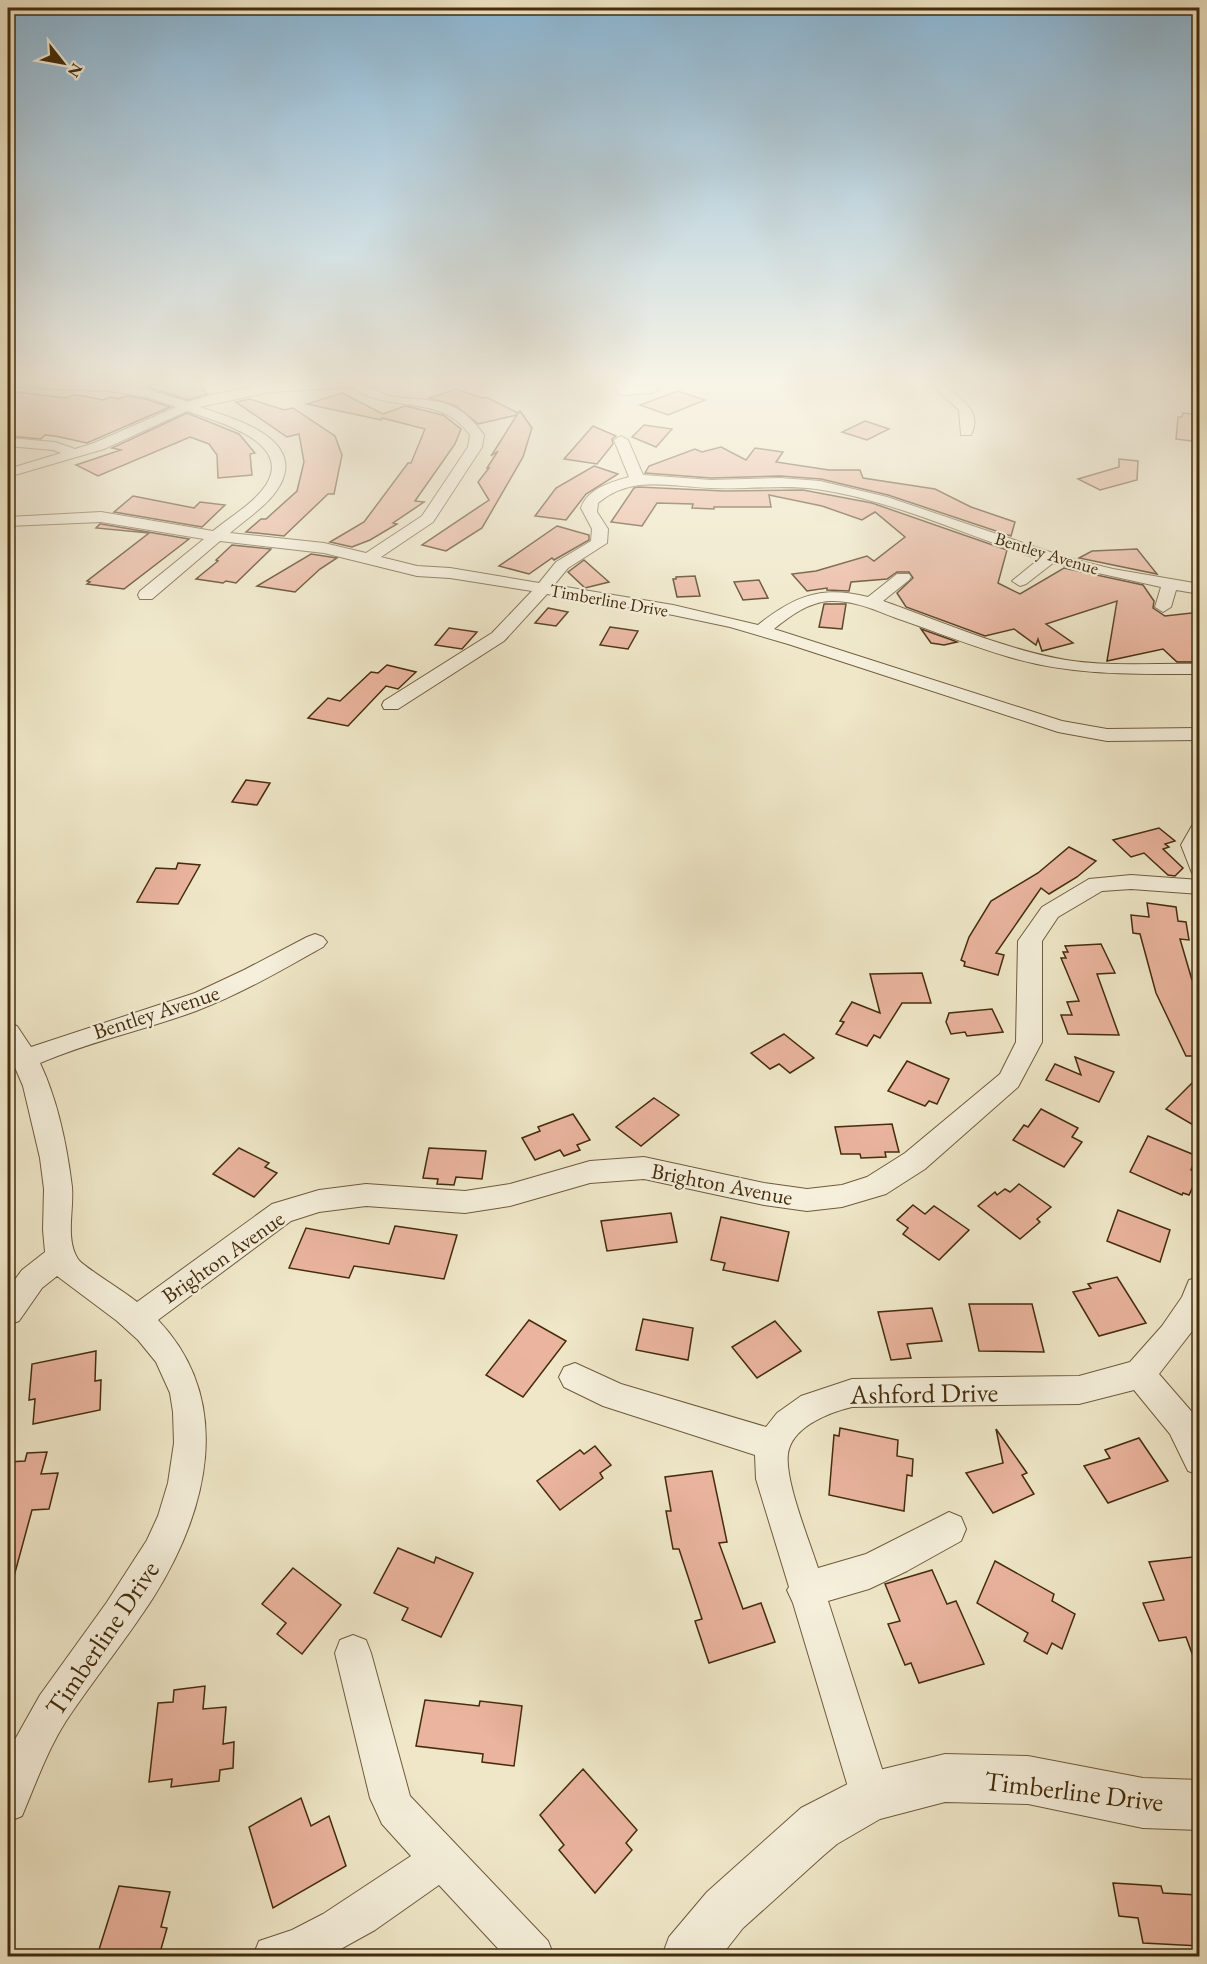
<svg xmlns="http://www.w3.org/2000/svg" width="1207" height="1964" font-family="'EB Garamond',serif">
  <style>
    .building { fill: #eab49e; stroke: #442c0d; stroke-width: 1.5 }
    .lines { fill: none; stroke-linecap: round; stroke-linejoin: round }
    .minor-casing { stroke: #6f5b3c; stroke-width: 2 }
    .tertiary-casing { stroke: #6f5b3c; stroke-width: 2 }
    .minor { fill: #f5efdb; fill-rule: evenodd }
    .tertiary { fill: #f5efdb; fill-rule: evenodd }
    .labels { text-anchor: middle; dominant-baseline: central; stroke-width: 4.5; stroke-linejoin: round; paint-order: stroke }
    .far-street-label { font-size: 18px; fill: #442c0d; stroke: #f5efdb }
    .street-label { font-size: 22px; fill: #442c0d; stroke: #f5efdb }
    .near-street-label { font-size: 27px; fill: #442c0d; stroke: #f5efdb }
  </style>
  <rect width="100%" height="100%" fill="#efe7c8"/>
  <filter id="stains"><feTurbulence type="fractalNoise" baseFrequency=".00333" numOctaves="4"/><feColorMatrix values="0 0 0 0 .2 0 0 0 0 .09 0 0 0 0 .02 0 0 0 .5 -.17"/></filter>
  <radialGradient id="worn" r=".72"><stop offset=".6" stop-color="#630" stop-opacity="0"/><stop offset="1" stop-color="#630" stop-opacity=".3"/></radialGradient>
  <!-- building -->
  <g class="building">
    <polygon points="157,383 199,383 207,394 188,400 147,387"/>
    <polygon points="457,389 481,398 486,397 518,413 520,411 532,428 523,457 482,528 446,551 422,545 489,500 478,482 489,468 487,468 498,451 491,456 517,415 478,424 456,406 429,398"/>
    <polygon points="8,391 66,398 73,395 84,396 103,400 111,397 119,399 126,396 146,399 170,407 87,443 55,436 45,435 41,439 8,436"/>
    <polygon points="678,391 705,400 668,415 640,405"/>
    <polygon points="342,393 383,414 405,406 414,408 443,415 461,429 455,444 415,501 424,502 393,523 397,524 370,540 352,547 330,542 364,522 408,463 411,463 425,429 382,418 381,420 307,404"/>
    <polygon points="250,399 284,410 293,408 335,436 342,455 334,494 328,494 284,536 246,532 261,519 266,519 297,491 304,462 299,434 287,437 236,402"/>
    <polygon points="187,413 239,434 255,453 250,454 252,475 218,478 217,455 209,444 190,437 98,476 76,465 121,450 112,448"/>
    <polygon points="1183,413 1200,415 1200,442 1176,439 1178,417 1182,417"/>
    <polygon points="865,421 889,429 867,440 842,432"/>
    <polygon points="644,425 672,429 656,447 632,437"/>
    <polygon points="593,426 616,436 612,439 613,444 597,464 564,459"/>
    <polygon points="721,447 746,460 755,448 783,452 776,462 829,470 860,470 863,478 935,489 971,507 1015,522 1011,536 888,495 821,479 780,476 711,478 645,473 649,466 695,449 702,452"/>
    <polygon points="1119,459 1138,461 1137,480 1100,490 1078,479 1119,467"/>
    <polygon points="594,466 618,474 586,494 566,520 535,516 556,488"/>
    <polygon points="638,487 724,491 803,490 872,503 1007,550 998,583 1020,594 1064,568 1143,585 1154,601 1153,608 1165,616 1200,612 1200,662 1177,662 1163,649 1107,661 1117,601 1046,624 1073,643 1042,651 1038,639 1036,645 1014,629 985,636 906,607 897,593 913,578 909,572 897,572 887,579 851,582 849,591 827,590 827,588 807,591 792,574 816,571 867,556 874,561 905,537 875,512 862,520 822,506 769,495 771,507 714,507 714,509 692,508 693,504 657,503 642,526 611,522 634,488"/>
    <polygon points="133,496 194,508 200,502 225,505 202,527 114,512"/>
    <polygon points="100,524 101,524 189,539 124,589 87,584 90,582 87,581 149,533 96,528"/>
    <polygon points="557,526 589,535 589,540 554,560 552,558 529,574 499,566"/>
    <polygon points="232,545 271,549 236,583 226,581 223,583 196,579 218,561 216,560"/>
    <polygon points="1137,549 1157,574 1079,558 1092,551"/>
    <polygon points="311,554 337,558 320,569 295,592 257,586"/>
    <polygon points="584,560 609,582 585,588 568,572"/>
    <polygon points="695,576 700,596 677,597 673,579 676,579 676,577"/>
    <polygon points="759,580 768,598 743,600 734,582"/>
    <polygon points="824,604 846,604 842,629 819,627"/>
    <polygon points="548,608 568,612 556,626 535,623"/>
    <polygon points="610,627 638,631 628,649 600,645"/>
    <polygon points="449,628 477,632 462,649 435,645"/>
    <polygon points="921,629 952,640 957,642 944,645 931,643"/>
    <polygon points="387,665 416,672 398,689 386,686 348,726 308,718 328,698 340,701 371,672 378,673"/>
    <polygon points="246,780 270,783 257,805 232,802"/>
    <polygon points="1159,828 1175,841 1165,844 1169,847 1163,849 1183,868 1175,876 1168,875 1144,853 1131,857 1113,840"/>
    <polygon points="1069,847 1096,861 1077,877 1049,894 1041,888 996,953 1004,955 998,975 964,966 965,962 961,960 969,937 991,901 1038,873"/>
    <polygon points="178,863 200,865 178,904 137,902 156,868 176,869"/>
    <polygon points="1147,903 1176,907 1178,921 1186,922 1189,940 1180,939 1192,980 1200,981 1200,1056 1186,1056 1156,993 1140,934 1133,933 1131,915 1149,917"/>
    <polygon points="1101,944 1115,973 1097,974 1119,1035 1068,1034 1061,1015 1072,1015 1067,1002 1079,1001 1061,958 1066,958 1063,952 1068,952 1065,946"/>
    <polygon points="922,973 931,1003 902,1003 880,1038 874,1035 867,1046 836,1034 844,1022 840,1021 852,1002 880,1013 870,974"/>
    <polygon points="992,1009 1003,1032 967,1036 965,1032 951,1034 946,1022 949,1013"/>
    <polygon points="784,1034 814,1058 790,1073 779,1064 770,1069 751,1053"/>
    <polygon points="1075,1057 1114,1072 1099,1102 1046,1080 1055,1064 1081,1075"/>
    <polygon points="907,1061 949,1079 937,1104 929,1101 925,1106 888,1091"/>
    <polygon points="1200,1075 1200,1129 1166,1109"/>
    <polygon points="654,1098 679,1115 641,1146 616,1127"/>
    <polygon points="1041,1109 1078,1128 1072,1137 1082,1142 1064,1167 1013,1140 1024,1125 1028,1127"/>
    <polygon points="573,1114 590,1140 577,1145 580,1150 564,1156 560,1150 535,1160 522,1138 540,1131 538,1127"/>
    <polygon points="892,1124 899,1152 885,1152 886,1157 861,1158 860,1154 841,1154 835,1127"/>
    <polygon points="1148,1136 1197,1156 1191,1170 1199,1174 1189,1195 1183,1193 1182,1195 1130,1172"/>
    <polygon points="239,1148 269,1163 265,1167 277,1173 254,1197 213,1174"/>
    <polygon points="429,1148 486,1151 482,1179 456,1177 454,1185 437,1184 438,1179 423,1178"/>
    <polygon points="1019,1184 1051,1207 1037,1219 1040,1222 1020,1239 978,1206 995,1192 997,1195 1005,1189 1010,1192"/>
    <polygon points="913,1205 925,1214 934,1206 969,1230 939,1260 903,1234 908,1228 897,1220"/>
    <polygon points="1118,1210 1170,1230 1160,1262 1107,1241"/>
    <polygon points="671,1213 677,1242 607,1251 601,1221"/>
    <polygon points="721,1217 789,1232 778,1281 723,1270 725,1263 711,1260"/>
    <polygon points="395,1226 457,1235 444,1279 354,1266 349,1278 289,1268 306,1228 389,1244"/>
    <polygon points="1117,1277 1146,1323 1099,1336 1073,1292 1091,1288 1088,1284"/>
    <polygon points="969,1304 1032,1304 1044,1352 979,1351"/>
    <polygon points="932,1308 942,1341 907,1344 911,1358 891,1360 878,1312"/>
    <polygon points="643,1319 693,1328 688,1360 636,1350"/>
    <polygon points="529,1320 566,1341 523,1397 486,1375"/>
    <polygon points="775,1321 801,1351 757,1378 732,1347"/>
    <polygon points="96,1351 95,1381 101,1380 100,1410 33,1424 35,1399 29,1400 32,1364"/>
    <polygon points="840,1428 898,1440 897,1456 913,1459 912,1476 907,1475 904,1511 829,1495 834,1435 839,1436"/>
    <polygon points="996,1429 1027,1473 1022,1475 1034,1494 993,1513 966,1473 1003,1463"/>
    <polygon points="1139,1438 1168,1481 1108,1503 1084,1466 1110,1458 1105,1450"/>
    <polygon points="595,1446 611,1465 600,1473 603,1478 560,1510 537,1481 580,1450 584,1454"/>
    <polygon points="47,1452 41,1474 58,1473 49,1509 32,1510 13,1580 8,1579 8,1462 25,1461 27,1453"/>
    <polygon points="712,1471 727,1542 719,1543 743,1609 761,1603 775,1642 709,1663 695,1621 702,1619 679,1549 673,1549 666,1511 671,1511 665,1477"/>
    <polygon points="398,1548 434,1563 436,1557 473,1573 441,1637 402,1620 408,1608 374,1593"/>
    <polygon points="1193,1557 1200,1571 1198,1670 1186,1637 1159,1641 1143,1603 1164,1600 1149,1562"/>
    <polygon points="995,1561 1054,1594 1052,1601 1075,1614 1062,1649 1052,1643 1047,1654 1024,1641 1028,1633 977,1603"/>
    <polygon points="293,1568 341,1605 302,1654 277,1634 286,1623 262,1604"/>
    <polygon points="932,1570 947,1604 956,1601 984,1664 919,1683 911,1663 905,1665 888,1624 900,1621 885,1584"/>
    <polygon points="205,1686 203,1709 226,1707 223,1744 234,1742 233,1768 220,1770 219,1781 171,1787 172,1779 149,1782 158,1703 173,1702 174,1690"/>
    <polygon points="425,1700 479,1706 480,1701 522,1706 514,1766 482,1762 483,1754 416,1746"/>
    <polygon points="583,1769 637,1830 626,1843 632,1850 595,1893 559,1850 564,1845 540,1815"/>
    <polygon points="301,1798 311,1826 329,1816 346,1866 273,1908 249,1827"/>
    <polygon points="1113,1883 1161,1886 1163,1893 1198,1895 1200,1946 1143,1943 1138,1918 1119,1916"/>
    <polygon points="119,1886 170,1892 161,1927 167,1928 159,1956 97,1956"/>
  </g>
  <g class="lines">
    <defs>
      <g id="minor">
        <path d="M8,383H108L149,390L188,402L211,395L270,384L366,383L365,385C409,414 445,379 484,435L482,447L433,522L381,557L417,566L450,568L539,583L556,562L591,541L592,529L581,508C587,489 611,482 629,477L614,440L621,436L628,440L643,475L711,480L780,478L820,481L887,497L1068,558L1113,569L1200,584V594L1176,590L1171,607L1163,612L1155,607L1161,587L1053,563L1026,584L1020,586L1012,581L1039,559C965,535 893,500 816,489C781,484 747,490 711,488C671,487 632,474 598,503L597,512L608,529L607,543L568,568L554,585L673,605L758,625C794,596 822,585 868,597L897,574H909L911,577L909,580L883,601C943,622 1003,649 1066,660C1110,667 1155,663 1200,664V674C1134,674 1072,676 1009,657C971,646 934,631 896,618C875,610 854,600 830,601C809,602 790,616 774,629L1062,721L1107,729L1200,728V740L1107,741L1058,732L788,644L730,627L673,615L547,594L504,641L398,709H384L382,705L384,701L492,633L532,591L450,578L417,576L324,553L220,541L152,599H140L138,595L140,591L204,539L101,522L8,526V517L101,512L213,531C230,517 254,503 266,485C294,441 215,421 187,411L104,449L8,477V469L61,453L53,450L8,446V438L55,442L75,449L94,443L176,407L147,397L108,391L9,387ZM351,387C391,415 440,392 470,435L468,447L422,516L366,553L324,543L230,533C246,519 270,504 280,485C306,438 232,418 200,407L270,392Z"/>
        <polygon points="613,383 625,383 628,387 653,385 659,389 653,393 624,395 619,394"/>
        <path d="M929,383H942C958,398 984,409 971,435H961L959,410Z"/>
        <polygon points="1183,383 1200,383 1200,391"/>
        <polygon points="1200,822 1200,875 1192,873 1181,845 1193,824"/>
        <path d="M1131,875L1200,880V894L1131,889L1102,891L1058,917L1042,941V1042L1018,1087L925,1169L886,1194L842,1207L807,1211L764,1205L644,1179L590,1183L510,1206L465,1213L366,1206L319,1212L291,1221L158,1320C236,1402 207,1512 153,1598C126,1640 94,1679 66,1721C47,1751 36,1783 22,1816L8,1822V1752L40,1695L107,1602L147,1540L158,1516L168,1483L174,1443L173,1412L170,1393L156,1362L138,1340L117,1321L57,1276L42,1288L19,1321L8,1325V1289L22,1270L45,1252L43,1230L44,1189L40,1158L23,1086L8,1051V1023L17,1026L31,1047L195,993L244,970L307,937L315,934L323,937L327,942L323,947C282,970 241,994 196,1011C145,1030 91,1041 40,1063C58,1101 67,1146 72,1187C74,1210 65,1239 78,1259C82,1266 127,1293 137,1302L272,1204L319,1190L366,1184L465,1191L510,1184L590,1161L644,1157L764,1183L807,1189L842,1185L867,1177L905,1153L1000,1074L1016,1042L1018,941L1042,907L1089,879Z"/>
        <path d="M1200,1277V1321L1159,1374L1192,1412L1200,1426V1475L1188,1471L1170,1434L1134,1390L1079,1404L852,1407C831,1412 796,1425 789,1449C781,1473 810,1542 818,1568L866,1554L949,1512L961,1517L966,1529L961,1541L907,1571L869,1589L828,1601L891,1797L885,1811L871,1817L857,1811L851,1797L793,1603L787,1590L789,1587L756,1479L755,1455L603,1406L564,1387L559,1377L564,1367L575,1363L621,1384L766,1427L777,1413L801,1396L852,1379L1079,1376L1130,1362L1162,1326L1182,1297L1189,1280Z"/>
        <polygon points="353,1635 366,1640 371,1653 410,1796 548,1941 554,1956 505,1956 439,1885 375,1930 328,1956 253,1956 259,1941 292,1930 323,1914 411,1856 382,1824 370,1798 335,1653 340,1640"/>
      </g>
      <polygon id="tertiary" points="945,1754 1028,1756 1143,1778 1200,1780 1200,1830 1143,1828 1028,1804 945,1802 880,1819 837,1844 824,1855 743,1928 721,1956 662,1956 669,1937 707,1892 801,1808 871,1772"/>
    </defs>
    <!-- minor casing -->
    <use href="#minor" class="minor-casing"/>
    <!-- tertiary casing -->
    <use href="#tertiary" class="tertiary-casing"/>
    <!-- minor -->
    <use href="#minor" class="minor"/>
    <!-- tertiary -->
    <use href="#tertiary" class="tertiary"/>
  </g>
  <!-- sky -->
  <linearGradient id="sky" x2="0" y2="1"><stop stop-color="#8ab8d8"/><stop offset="0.58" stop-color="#f8f4e6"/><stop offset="1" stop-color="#f8f4e6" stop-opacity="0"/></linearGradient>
  <rect width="1207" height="658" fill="url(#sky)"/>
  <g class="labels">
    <!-- far-street labels -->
    <g class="far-street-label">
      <text transform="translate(1047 553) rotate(17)">Bentley Avenue</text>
      <text transform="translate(609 600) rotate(10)">Timberline Drive</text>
    </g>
    <!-- street labels -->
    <g class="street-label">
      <text transform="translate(156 1012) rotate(-18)">Bentley Avenue</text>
      <text transform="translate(722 1184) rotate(11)">Brighton Avenue</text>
      <text transform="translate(223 1257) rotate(-35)">Brighton Avenue</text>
    </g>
    <!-- near-street labels -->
    <g class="near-street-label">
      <text transform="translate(924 1393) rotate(-1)">Ashford Drive</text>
      <text transform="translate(102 1638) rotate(-56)">Timberline Drive</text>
      <text transform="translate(1074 1791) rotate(7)">Timberline Drive</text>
    </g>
  </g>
  <!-- margin -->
  <rect width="1207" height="1964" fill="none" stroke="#efe7c8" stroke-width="30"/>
  <rect x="9" y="9" width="1189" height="1946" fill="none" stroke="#442c0d" stroke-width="3"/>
  <rect x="15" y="15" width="1177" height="1934" fill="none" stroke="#442c0d" stroke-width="1.5"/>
  <!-- north arrow -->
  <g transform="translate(63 63) rotate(121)" stroke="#f5efdb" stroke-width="4.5" paint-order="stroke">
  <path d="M0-4.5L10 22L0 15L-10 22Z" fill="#442c0d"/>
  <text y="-9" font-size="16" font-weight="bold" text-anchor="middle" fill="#442c0d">N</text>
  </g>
  <rect width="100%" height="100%" filter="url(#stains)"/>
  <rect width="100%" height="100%" fill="url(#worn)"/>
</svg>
